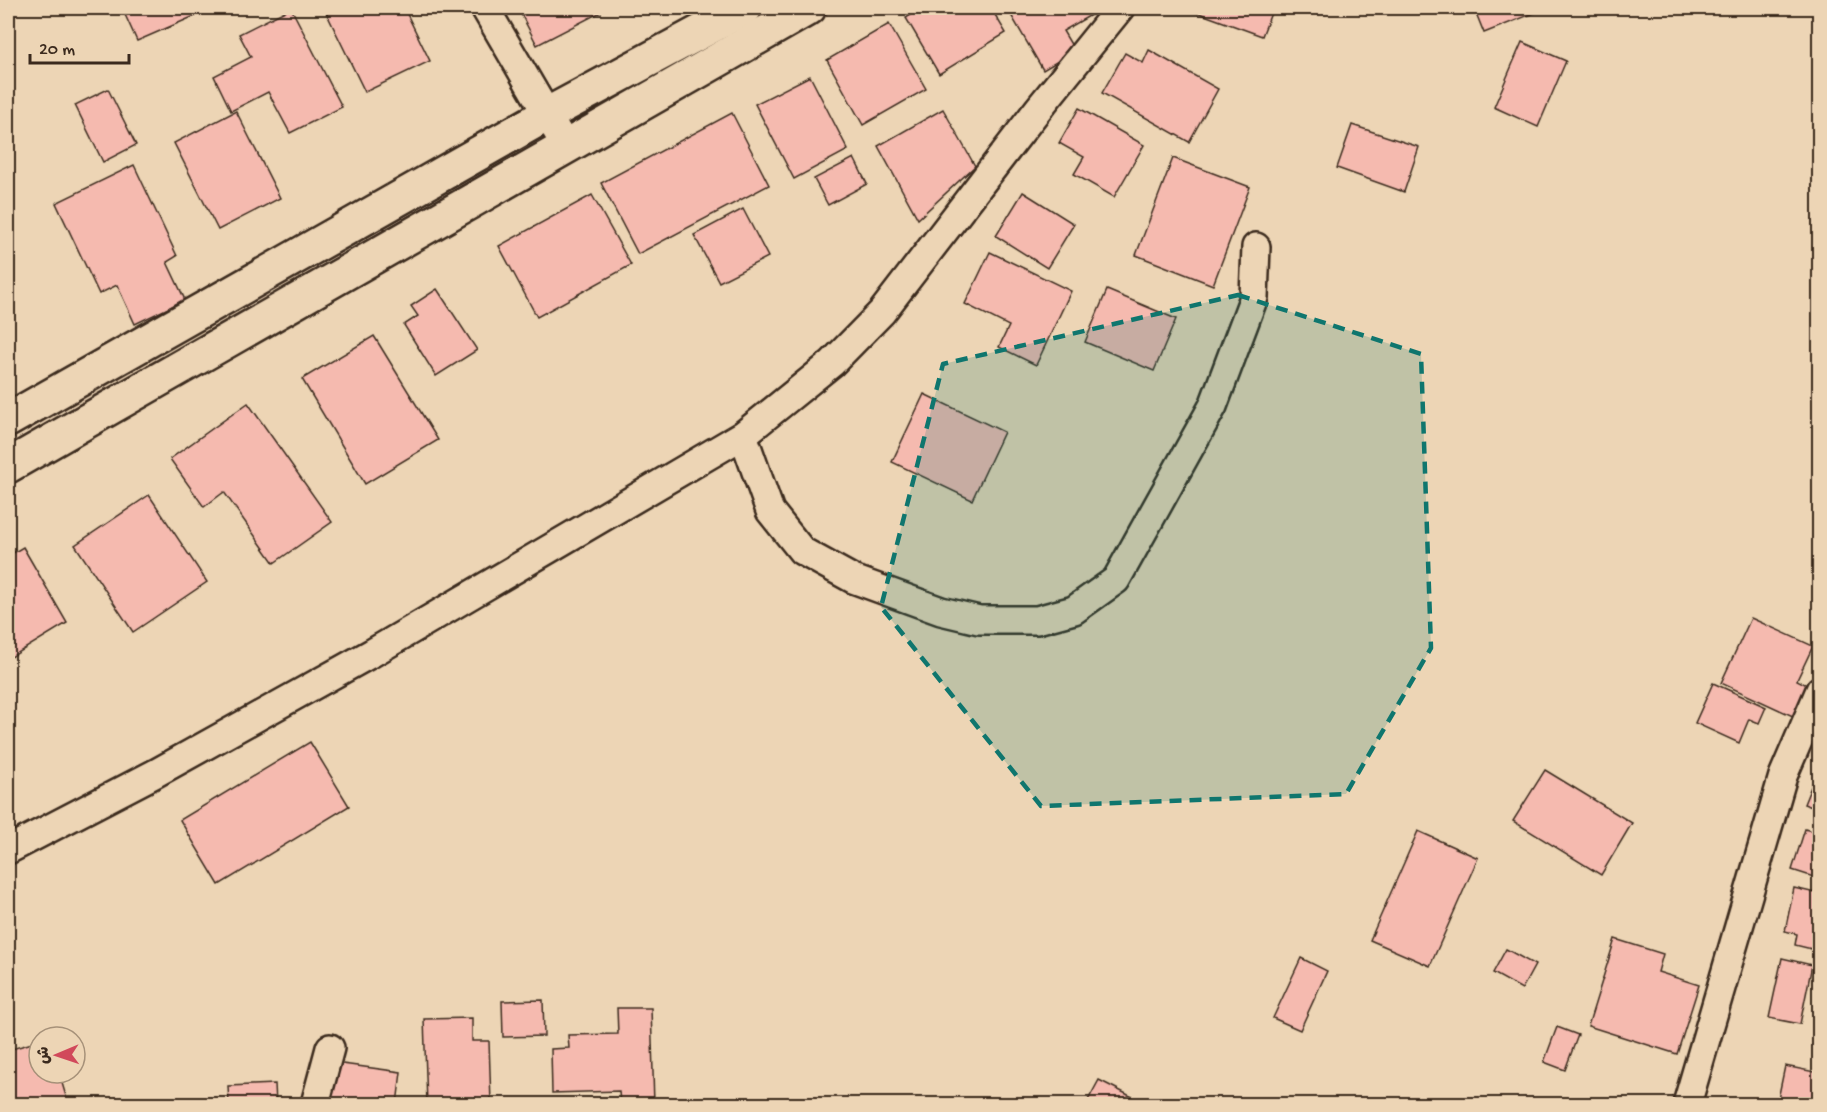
<svg xmlns="http://www.w3.org/2000/svg" width="1827" height="1112" font-family="'Gochi Hand','Playpen Sans Arabic',sans-serif">
  <style>
    .building { fill: #f5baaf; stroke: #3b2a1e; stroke-width: 1.5 }
    .lines { fill: none; stroke-linecap: round; stroke-linejoin: round }
    .minor-casing { stroke: #3b2a1e; stroke-width: 32 }
    .secondary-casing { stroke: #3b2a1e; stroke-width: 38 }
    .minor { stroke: #edd5b5; stroke-width: 27 }
    .secondary { stroke: #edd5b5; stroke-width: 33 }
    .marked { fill: #0f766e; fill-opacity: 0.2; stroke: #0f766e; stroke-width: 4.5; stroke-dasharray: 12 8; stroke-linejoin: round }
  </style>
  <rect width="100%" height="100%" fill="#edd5b5"/>
  <filter id="ink" filterUnits="userSpaceOnUse"><feTurbulence type="fractalNoise" baseFrequency=".0167" numOctaves="2"/><feDisplacementMap in="SourceGraphic" scale="12" xChannelSelector="R" yChannelSelector="G"/><feConvolveMatrix kernelMatrix="1 2 1 2 8 2 1 2 1" color-interpolation-filters="sRGB"/></filter>
  <g filter="url(#ink)">
    <!-- building -->
    <g class="building">
      <polygon points="122,8 213,8 137,41"/>
      <polygon points="291,8 342,107 290,133 268,92 231,111 214,76 251,57 239,34"/>
      <polygon points="324,8 404,8 430,61 365,92"/>
      <polygon points="518,8 599,8 601,12 537,45"/>
      <polygon points="922,8 991,8 1006,33 939,74 906,18"/>
      <polygon points="1007,8 1103,8 1063,31 1075,51 1043,70"/>
      <polygon points="1185,8 1273,8 1262,36"/>
      <polygon points="1474,8 1547,8 1484,33"/>
      <polygon points="889,24 926,89 863,125 827,60"/>
      <polygon points="1522,42 1566,61 1538,127 1494,107"/>
      <polygon points="1149,50 1218,89 1189,142 1102,93 1125,53 1143,63"/>
      <polygon points="810,76 848,150 794,179 755,104"/>
      <polygon points="108,89 136,145 103,162 75,105"/>
      <polygon points="1079,108 1144,145 1114,197 1074,174 1084,157 1059,143"/>
      <polygon points="943,109 975,166 918,219 878,146"/>
      <polygon points="236,111 280,198 218,230 174,143"/>
      <polygon points="732,113 769,185 638,254 601,183"/>
      <polygon points="1352,125 1419,147 1404,192 1337,168"/>
      <polygon points="854,158 867,184 828,205 814,179"/>
      <polygon points="1173,158 1250,187 1213,285 1136,255"/>
      <polygon points="134,165 177,256 167,262 185,300 135,324 117,285 99,294 56,203"/>
      <polygon points="1023,192 1074,224 1047,268 996,236"/>
      <polygon points="592,195 631,265 537,317 499,246"/>
      <polygon points="743,209 768,257 719,282 694,235"/>
      <polygon points="990,252 1071,291 1036,365 999,347 1009,326 965,304"/>
      <polygon points="437,289 477,350 436,376 404,325 418,316 411,306"/>
      <polygon points="1107,290 1176,319 1154,371 1085,342"/>
      <polygon points="374,336 438,440 365,484 302,379"/>
      <polygon points="924,394 1004,432 972,500 892,462"/>
      <polygon points="248,403 332,522 274,563 224,492 204,507 170,459"/>
      <polygon points="149,495 207,582 133,632 75,545"/>
      <polygon points="23,547 67,623 8,659 8,556"/>
      <polygon points="1751,618 1813,646 1797,680 1809,686 1795,717 1721,683"/>
      <polygon points="1713,683 1766,707 1759,723 1749,719 1739,743 1695,723"/>
      <polygon points="310,742 349,806 219,885 180,820"/>
      <polygon points="1820,764 1820,810 1804,804"/>
      <polygon points="1545,770 1632,823 1601,875 1513,821"/>
      <polygon points="1805,829 1820,834 1820,879 1792,870"/>
      <polygon points="1418,831 1478,858 1430,966 1370,940"/>
      <polygon points="1794,888 1820,894 1820,951 1795,945 1797,934 1785,931"/>
      <polygon points="1615,939 1663,954 1658,972 1699,985 1677,1054 1588,1026"/>
      <polygon points="1506,949 1535,965 1522,989 1493,973"/>
      <polygon points="1301,958 1327,971 1300,1030 1273,1018"/>
      <polygon points="1782,958 1812,965 1800,1024 1769,1018"/>
      <polygon points="543,1000 544,1036 503,1037 502,1001"/>
      <polygon points="617,1008 651,1008 654,1104 620,1104 619,1091 552,1093 551,1049 569,1048 568,1035 618,1034"/>
      <polygon points="472,1018 472,1041 489,1041 491,1104 427,1104 424,1019"/>
      <polygon points="1557,1027 1578,1035 1565,1070 1544,1062"/>
      <polygon points="39,1041 39,1073 59,1073 68,1103 8,1104 8,1050"/>
      <polygon points="335,1063 401,1072 397,1104 330,1104"/>
      <polygon points="1785,1066 1820,1073 1820,1104 1777,1104"/>
      <polygon points="1099,1080 1146,1104 1086,1104"/>
      <polygon points="275,1084 276,1104 229,1104 228,1086"/>
    </g>
    <g class="lines">
      <defs>
        <g id="minor">
          <polyline points="485,8 565,145"/>
          <polyline points="743,435 770,511 802,551 853,579 941,611 979,620 1037,620 1074,610 1116,580 1213,406 1254,297 1256,247"/>
          <polyline points="8,850 156,773 372,653 743,435 832,363 882,312 1039,108 1120,8"/>
          <polyline points="315,1104 330,1048"/>
          <polyline points="1687,1104 1783,776 1820,690"/>
        </g>
        <g id="secondary">
          <polyline points="8,420 546,115 745,8"/>
          <polyline points="8,466 809,8"/>
        </g>
      </defs>
      <!-- minor casing -->
      <use href="#minor" class="minor-casing"/>
      <!-- secondary casing -->
      <use href="#secondary" class="secondary-casing"/>
      <!-- minor -->
      <use href="#minor" class="minor"/>
      <!-- secondary -->
      <use href="#secondary" class="secondary"/>
    </g>
  </g>
  <!-- marked area -->
  <path class="marked" d="M1238,295L1421,354L1431,648L1346,794L1041,806L881,607L943,364Z"/>
  <!-- margin -->
  <rect width="1827" height="1112" fill="none" stroke="#edd5b5" stroke-width="30"/>
  <rect x="15" y="15" width="1797" height="1082" fill="none" stroke="#3b2a1e" stroke-width="2" filter="url(#ink)"/>
  <!-- north arrow -->
  <g transform="translate(57 1055) rotate(268)"><circle r="28" fill="#edd5b5" stroke="#a69179" stroke-width="1.5"/>
  <path d="M0-4.5L10 22L0 15L-10 22Z" fill="#d1495b"/>
  <text y="-9" font-size="16" font-weight="bold" text-anchor="middle" fill="#3b2a1e">ش</text>
  </g>
  <!-- scale -->
  <path d="M30 54v9h99v-9" fill="none" stroke="#3b2a1e" stroke-width="3"/>
  <text x="39" y="54" font-size="18" fill="#3b2a1e" stroke="#edd5b5" stroke-width="4.5" paint-order="stroke">20 m</text>
</svg>
